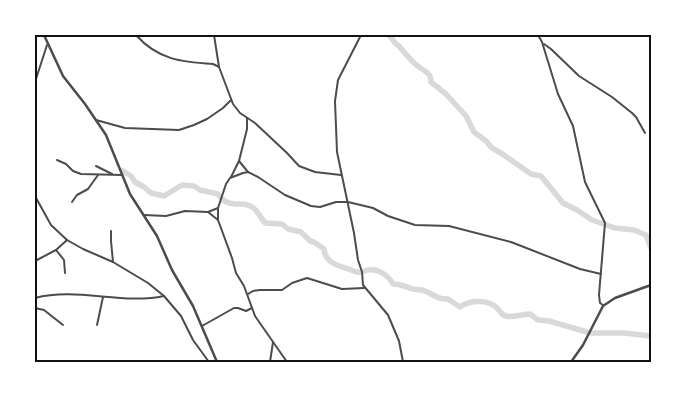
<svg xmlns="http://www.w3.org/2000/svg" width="686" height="397" font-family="'Golos Text',sans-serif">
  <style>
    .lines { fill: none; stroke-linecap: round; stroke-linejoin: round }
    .river { stroke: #d9d9d9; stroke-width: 5.5 }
    .minor { stroke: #4c4c4c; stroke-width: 2 }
    .tertiary { stroke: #4c4c4c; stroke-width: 2.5 }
    .neatline { fill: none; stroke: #111; stroke-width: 2 }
  </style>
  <rect width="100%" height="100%" fill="#fff"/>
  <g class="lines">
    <!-- river -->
    <g class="river">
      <path d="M389,35L396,44L399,46C405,53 412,62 419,67C425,72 431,72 431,82L446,94L466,116L474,132L486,141L492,148L501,153L531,174L541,176L563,203L577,210L592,220L615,228L634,230L646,235L651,248"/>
      <path d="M123,171L131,176L135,182L144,187L151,193L164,196L182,185L194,186L200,190L218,194C228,210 243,200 252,207C257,210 261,218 265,223L282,224L288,229L301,232L310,241L314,242L324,249C325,263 339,266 349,269C352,270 354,272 357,272C361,273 364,271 368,270C378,268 389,276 393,284C401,284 406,287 413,289C417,290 421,289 425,291C433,294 438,300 448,299L460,307C470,300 488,299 497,308C501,312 501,315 506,316C513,318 522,314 530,314L538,320L549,321L587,332"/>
      <polyline points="591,333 624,333 651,336"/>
    </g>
    <!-- minor -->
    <g class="minor">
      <path d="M136,35C158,60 182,62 213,64L219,67L233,104L240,113L255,123L287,153L299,166L315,172L341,175"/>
      <polyline points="214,35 219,67"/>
      <polyline points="361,35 338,80 335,101 337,152 354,233 358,260 362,272 363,285 388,315 399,341 403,362"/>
      <polyline points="538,35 542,42 558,94 573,126 585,182 605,223 599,295 600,303 603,305"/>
      <polyline points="544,44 551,49 579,76 612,97 632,113 636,117 645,133"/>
      <polyline points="35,82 47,45"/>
      <polyline points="96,120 125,128 179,130 194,125 207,119 223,108 231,100"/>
      <polyline points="35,126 35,139"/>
      <polyline points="57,160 66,164 73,171 81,174 122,175"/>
      <polyline points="239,161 247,129 247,118"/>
      <polyline points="96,166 112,174"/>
      <polyline points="231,177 239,161 248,172"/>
      <polyline points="35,196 51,225 67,240 83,249 113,262 148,283 164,296 181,316 193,340 209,362"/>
      <polyline points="72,202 77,195 88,189 98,175"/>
      <polyline points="208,212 218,220"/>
      <polyline points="144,215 166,216 185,211 208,212 218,208"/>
      <polyline points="111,231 111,241 113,262"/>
      <polyline points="56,250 64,260 65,273"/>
      <polyline points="35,261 56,250 67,240"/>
      <polyline points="248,294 253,291 260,290 282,290 292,283 307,278 342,289 364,288"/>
      <path d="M35,298C77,287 122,305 164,296"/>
      <polyline points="35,308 44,310 63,325"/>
      <polyline points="97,325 103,297"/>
      <polyline points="202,326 234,308 238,308 246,311 252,308"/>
      <polyline points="270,362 273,342"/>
      <polyline points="287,362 255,316 244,286 236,273 232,258 218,220 218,208 226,184 230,178 243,173 248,172 258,177 285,195 311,206 320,207 336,202 348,202 373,208 388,216 415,225 449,226 511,242 580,269 601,274"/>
    </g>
    <!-- tertiary -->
    <g class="tertiary">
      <polyline points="44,35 63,76 85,104 106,135 130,194 157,236 172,270 193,306 217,362"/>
      <polyline points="571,362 583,345 603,306 615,298 651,285"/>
    </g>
  </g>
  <!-- border -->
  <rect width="686" height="397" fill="none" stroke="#ffffff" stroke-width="72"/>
  <rect x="36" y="36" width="614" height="325" class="neatline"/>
</svg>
